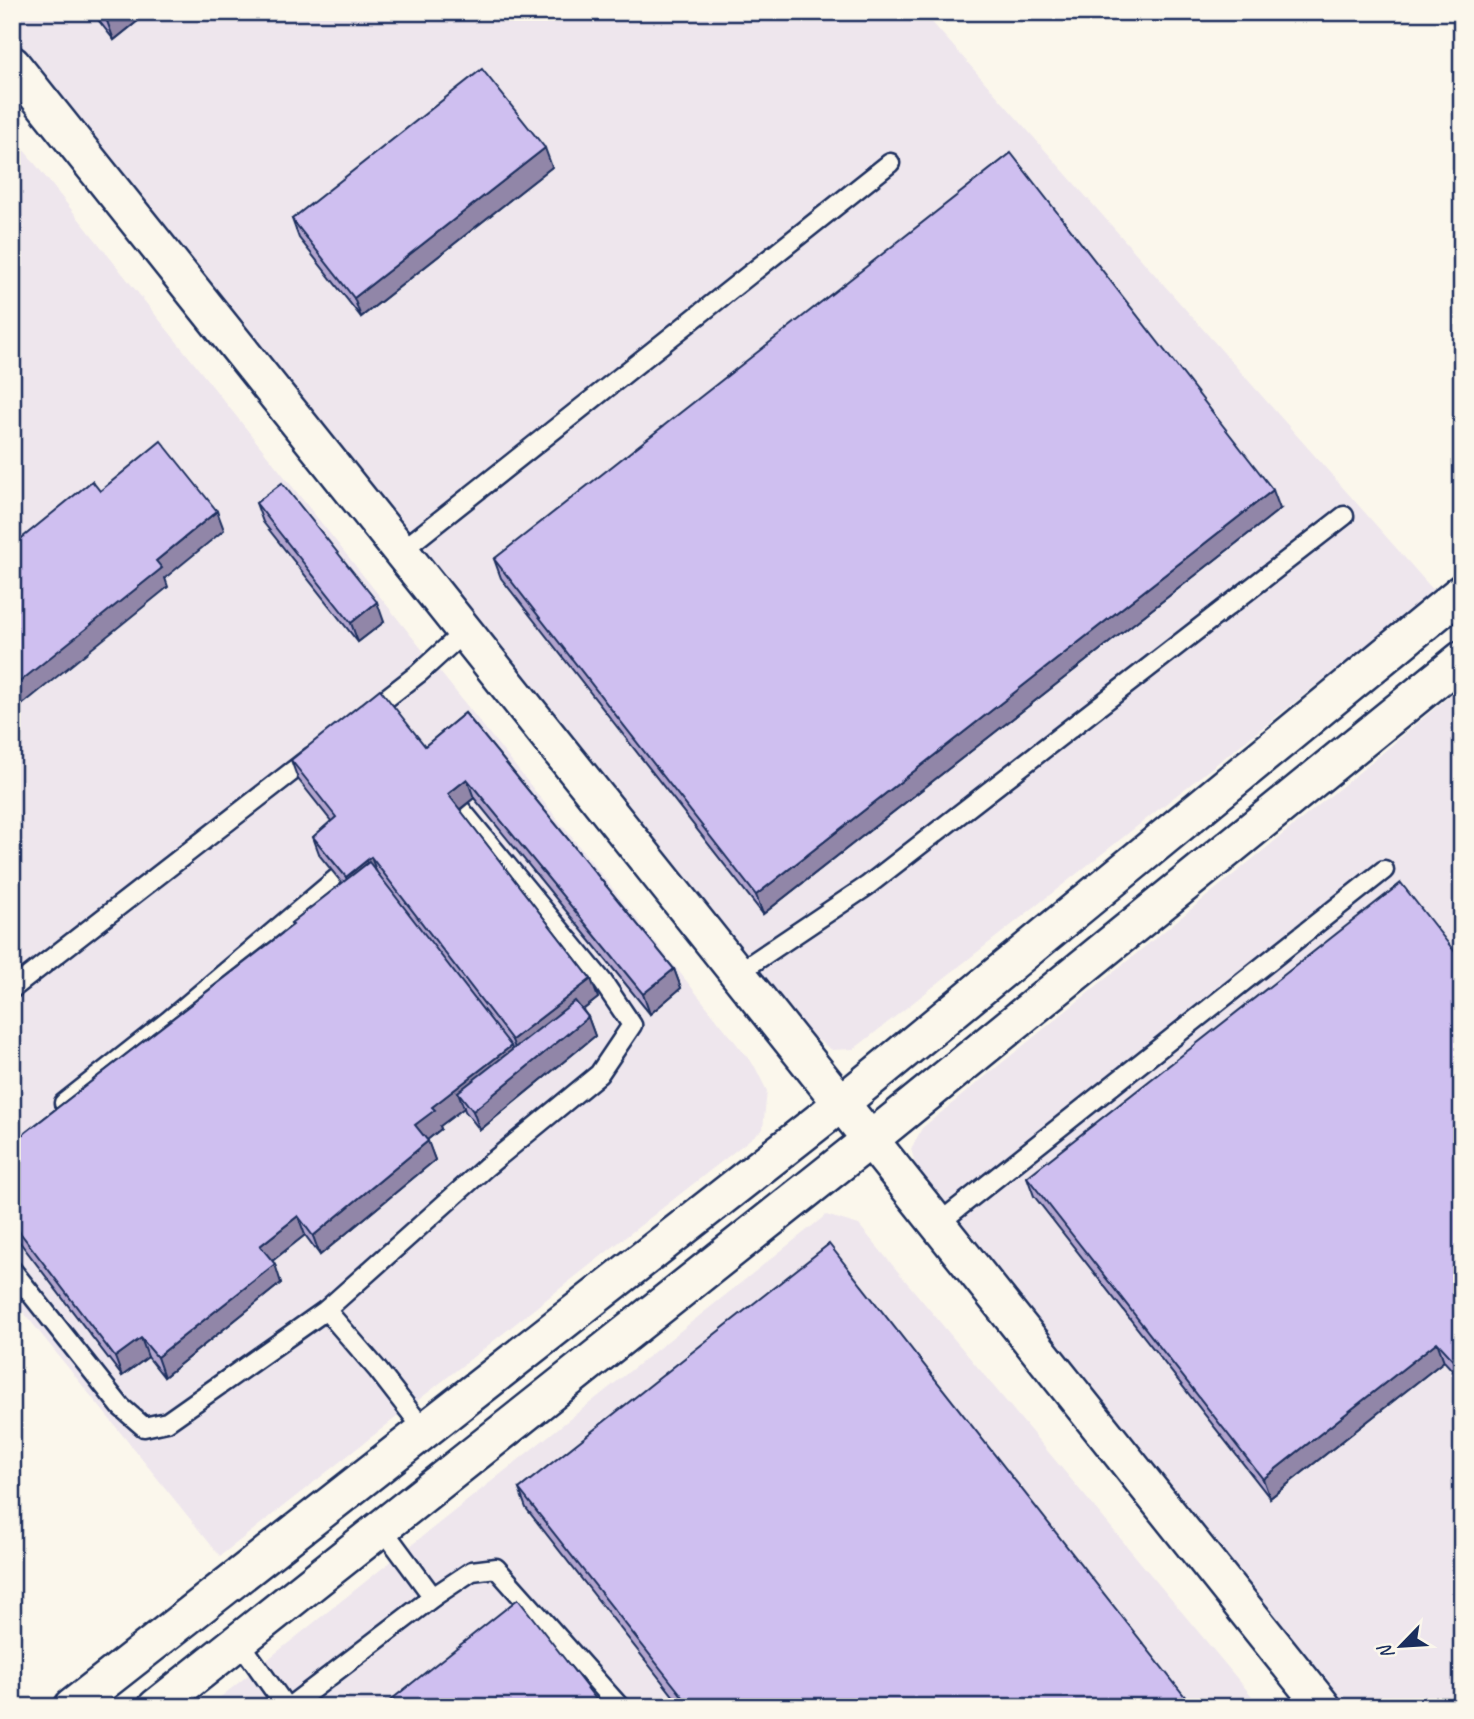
<svg xmlns="http://www.w3.org/2000/svg" width="1474" height="1719" font-family="Caveat,sans-serif">
  <style>
    .built { fill: #eee6ed }
    .lines { fill: none; stroke-linecap: round; stroke-linejoin: round }
    .lane-casing { stroke: #1b2f5e; stroke-width: 23 }
    .street-casing { stroke: #1b2f5e; stroke-width: 40 }
    .lane { stroke: #fbf7ec; stroke-width: 18 }
    .street { stroke: #fbf7ec; stroke-width: 35 }
    .wall { fill: #b2a4ce; stroke: #1b2f5e; stroke-width: 2 }
    .shaded-wall { fill: #9186a8; stroke: #1b2f5e; stroke-width: 2 }
    .building { fill: #cfbff0; stroke: #1b2f5e; stroke-width: 2 }
  </style>
  <rect width="100%" height="100%" fill="#fbf7ec"/>
  <filter id="ink" filterUnits="userSpaceOnUse"><feTurbulence type="fractalNoise" baseFrequency=".0143" numOctaves="2"/><feDisplacementMap in="SourceGraphic" scale="14" xChannelSelector="R" yChannelSelector="G"/><feConvolveMatrix kernelMatrix="1 2 1 2 8 2 1 2 1" color-interpolation-filters="sRGB"/></filter>
  <g filter="url(#ink)">
    <!-- built -->
    <g class="built">
      <polygon points="12,12 923,12 1435,592 854,1049 832,1050 801,1028 12,37"/>
      <polygon points="12,135 755,1067 767,1091 763,1129 220,1556 12,1298"/>
      <polygon points="1462,685 1462,1707 1343,1707 918,1174 911,1149 922,1128 1373,761"/>
      <polygon points="826,1215 859,1225 1261,1707 208,1707"/>
    </g>
    <g class="lines">
      <defs>
        <g id="lane">
          <polyline points="400,552 890,163"/>
          <polyline points="370,711 419,673 464,632"/>
          <polyline points="739,972 867,886 1344,516"/>
          <polyline points="12,989 312,756"/>
          <polyline points="64,1103 168,1021 356,862"/>
          <polyline points="939,1223 1384,870"/>
          <polyline points="12,1270 121,1407 144,1427 167,1422 326,1310 486,1167 599,1074 632,1025 603,982 458,806 440,806"/>
          <polyline points="326,1310 377,1369 425,1431"/>
          <polyline points="382,1528 433,1597"/>
          <polyline points="239,1641 286,1707"/>
          <polyline points="289,1707 433,1597 472,1571 496,1568 620,1707"/>
        </g>
        <g id="street">
          <path d="M12,64C448,613 887,1158 1323,1707"/>
          <polyline points="72,1707 823,1118 1462,592"/>
          <polyline points="156,1707 871,1139 1462,659"/>
        </g>
      </defs>
      <!-- lane casing -->
      <use href="#lane" class="lane-casing"/>
      <!-- street casing -->
      <use href="#street" class="street-casing"/>
      <!-- lane -->
      <use href="#lane" class="lane"/>
      <!-- street -->
      <use href="#street" class="street"/>
    </g>
    <!-- wall -->
    <g class="wall">
      <polygon points="92,12 149,12 114,40"/>
      <polygon points="552,167 361,317 299,238 292,219"/>
      <polygon points="256,503 384,622 358,642 263,522"/>
      <polygon points="1280,509 763,914 501,578 494,559"/>
      <polygon points="465,713 674,969 681,988 650,1014 474,798 460,810 591,979 598,998 583,1010 588,1017 595,1036 480,1130 465,1111 464,1108 440,1126 441,1129 427,1140 435,1160 320,1255 305,1235 272,1261 281,1283 164,1377 148,1357 122,1376 12,1232 12,1143 292,925 291,923 342,883 320,856 313,837 331,821 298,779 291,760 425,746"/>
      <polygon points="1462,961 1462,1381 1444,1361 1270,1498 1034,1196 1027,1177"/>
      <polygon points="519,1489 1193,1707 682,1707 526,1508"/>
    </g>
    <!-- shaded-wall -->
    <g class="shaded-wall">
      <polygon points="118,12 149,12 114,40 107,21"/>
      <polygon points="545,148 552,167 361,317 354,298"/>
      <polygon points="1273,490 1280,509 763,914 756,895"/>
      <polygon points="217,511 224,530 165,578 168,587 12,713 12,688 156,561"/>
      <polygon points="377,602 384,622 358,642 351,623"/>
      <polygon points="467,779 474,798 455,813 448,794"/>
      <polygon points="371,857 378,876 353,896 346,877"/>
      <polygon points="674,969 681,988 650,1014 643,994"/>
      <polygon points="591,979 598,998 519,1059 512,1040"/>
      <polygon points="588,1017 595,1036 480,1130 473,1111"/>
      <polygon points="511,1046 518,1065 458,1092 464,1108 440,1126 441,1129 422,1144 415,1125 432,1107"/>
      <polygon points="428,1141 435,1160 320,1255 313,1236"/>
      <polygon points="298,1216 305,1235 267,1265 260,1246"/>
      <polygon points="275,1264 281,1283 164,1377 157,1357"/>
      <polygon points="141,1338 148,1357 122,1376 115,1357"/>
      <polygon points="1437,1342 1444,1361 1270,1498 1263,1479"/>
      <polygon points="1462,1362 1462,1377 1458,1365"/>
    </g>
    <!-- building -->
    <g class="building">
      <polygon points="100,12 118,12 107,21"/>
      <polygon points="482,69 545,148 354,298 292,219"/>
      <polygon points="1011,153 1273,490 756,895 494,559"/>
      <polygon points="161,441 217,511 156,561 162,568 12,688 12,546 92,481 100,491"/>
      <polygon points="282,483 377,602 351,623 256,503"/>
      <polygon points="380,689 425,746 465,713 674,969 643,994 467,779 448,794 591,979 512,1040 371,857 346,877 313,837 336,817 291,760"/>
      <polygon points="369,862 511,1046 432,1107 435,1110 415,1125 428,1141 313,1236 298,1216 260,1246 275,1264 157,1357 141,1338 115,1357 12,1222 12,1143 293,925 291,923"/>
      <polygon points="1401,883 1462,961 1462,1362 1458,1365 1437,1342 1263,1479 1027,1177"/>
      <polygon points="575,1001 588,1017 473,1111 458,1092"/>
      <polygon points="829,1244 1193,1707 691,1707 519,1489"/>
      <polygon points="518,1599 602,1707 382,1707"/>
    </g>
  </g>
  <!-- margin -->
  <rect width="1474" height="1719" fill="none" stroke="#fbf7ec" stroke-width="42"/>
  <rect x="21" y="21" width="1432" height="1677" fill="none" stroke="#1b2f5e" stroke-width="2.5" filter="url(#ink)"/>
  <!-- north arrow -->
  <g transform="translate(1401 1646) rotate(245)" stroke="#fbf7ec" stroke-width="5" paint-order="stroke">
  <path d="M0-5L12 26L0 18L-12 26Z" fill="#1b2f5e"/>
  <text y="-10" font-size="19" font-weight="bold" text-anchor="middle" fill="#1b2f5e">N</text>
  </g>
</svg>
